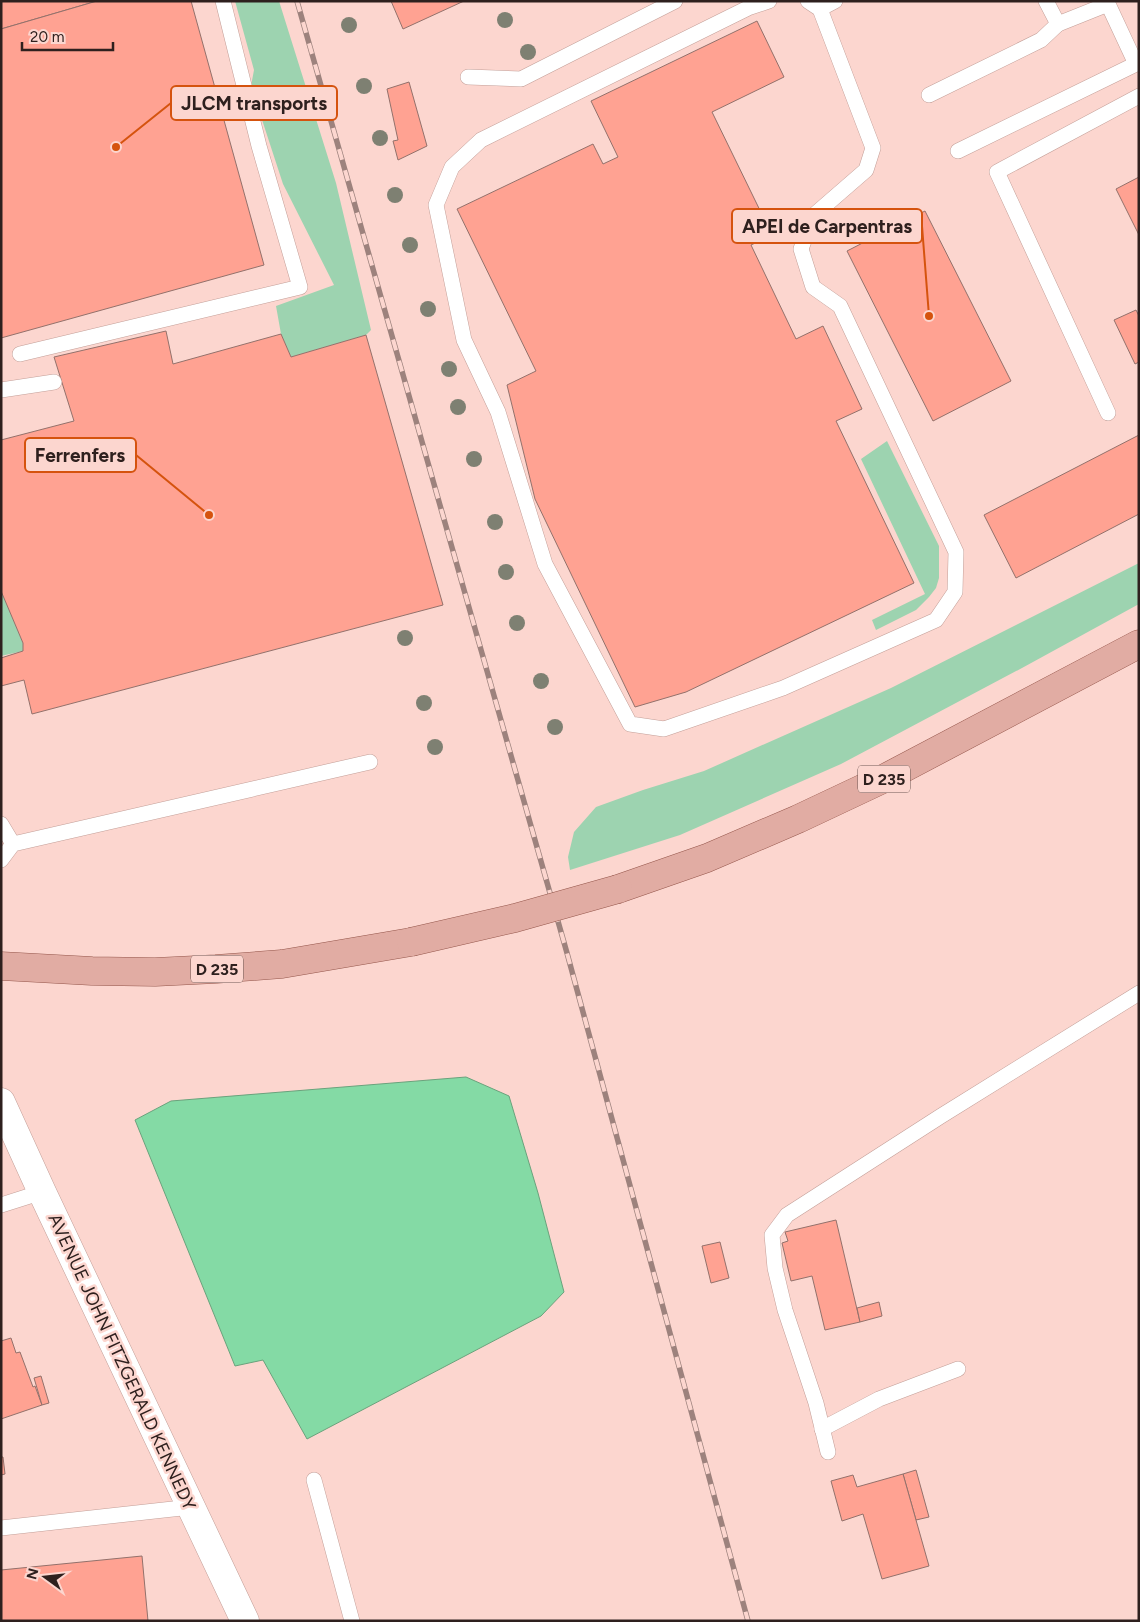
<svg xmlns="http://www.w3.org/2000/svg" width="1140" height="1622" font-family="Figtree,sans-serif">
  <style>
    .green { fill: #9dd3b0 }
    .water { fill: #84daa5; stroke: #6aa27c }
    .building { fill: #ffa292; stroke: #93716b }
    .lines { fill: none; stroke-linecap: round; stroke-linejoin: round }
    .service-casing { stroke: #c39f98; stroke-width: 16 }
    .minor-casing { stroke: #c39f98; stroke-width: 29 }
    .primary-casing { stroke: #95574c; stroke-width: 29 }
    .service { stroke: #fff; stroke-width: 15 }
    .minor { stroke: #fff; stroke-width: 28 }
    .primary { stroke: #e1aca3; stroke-width: 28 }
    .rail-casing { stroke: #9d827d; stroke-width: 5.5 }
    .rail { stroke: #fcd6cf; stroke-width: 4; stroke-dasharray: 11; stroke-linecap: butt }
    .primary-bridge-casing { stroke: #95574c; stroke-width: 29; stroke-linecap: butt }
    .primary-bridge { stroke: #e1aca3; stroke-width: 28 }
    .tree { fill: #7e8072 }
    .labels { text-anchor: middle; dominant-baseline: central; stroke-width: 5; stroke-linejoin: round; paint-order: stroke }
    .shield { fill: #fcd6cf; stroke: #6c5753; stroke-width: 1 }
    .shield-label { font-size: 16px; font-weight: bold; fill: #2e201e }
    .street-label { font-size: 18px; fill: #2e201e; stroke: #fcd6cf }
    .leader { fill: none; stroke: #d5530e; stroke-width: 2 }
    .callout-dot { fill: #d5530e; stroke: #fcd6cf; stroke-width: 2 }
    .callout { fill: #fcd6cf; stroke: #d5530e; stroke-width: 2 }
    .callout-label { font-size: 19px; text-anchor: middle; font-weight: bold; fill: #2e201e }
  </style>
  <rect width="100%" height="100%" fill="#fcd6cf"/>
  <!-- green -->
  <g class="green">
    <polygon points="235,1 279,1 336,183 371,330 366,335 291,357 281,334 276,306 334,285 283,184 251,86 254,70"/>
    <polygon points="887,441 939,546 939,578 936,588 929,597 916,610 876,630 872,620 925,594 861,459"/>
    <polygon points="1139,563 1139,604 1022,668 841,764 680,835 570,870 568,857 574,832 596,807 643,790 704,771 891,688"/>
    <polygon points="1,594 3,594 23,643 23,651 1,656"/>
  </g>
  <!-- water -->
  <polygon class="water" points="466,1077 509,1096 538,1193 564,1292 541,1316 307,1439 263,1360 235,1366 135,1120 171,1101"/>
  <!-- building -->
  <g class="building">
    <polygon points="1,1 97,1 1,29"/>
    <polygon points="97,1 191,1 264,265 1,338 1,29"/>
    <polygon points="391,1 464,1 403,29"/>
    <polygon points="757,21 784,77 712,112 772,235 751,245 796,339 823,326 862,409 836,421 914,583 686,692 635,707 535,499 507,385 536,371 457,209 593,144 603,164 618,157 591,101"/>
    <polygon points="409,82 427,146 398,160 393,141 398,140 387,89"/>
    <polygon points="1139,177 1139,235 1116,189"/>
    <polygon points="925,211 1011,381 933,421 847,251"/>
    <polygon points="1136,310 1139,316 1139,362 1135,364 1114,320"/>
    <polygon points="166,331 173,364 281,334 291,357 366,335 443,605 32,714 24,680 1,686 1,658 23,651 23,643 1,591 1,440 74,421 54,357"/>
    <polygon points="1139,435 1139,514 1016,578 984,515"/>
    <polygon points="836,1220 860,1322 825,1330 812,1276 791,1281 782,1243 788,1241 785,1232"/>
    <polygon points="720,1242 729,1278 711,1283 702,1246"/>
    <polygon points="879,1302 882,1316 860,1322 857,1308"/>
    <polygon points="11,1338 16,1353 20,1352 33,1387 35,1386 42,1405 1,1419 1,1341"/>
    <polygon points="41,1376 49,1403 42,1405 34,1378"/>
    <polygon points="1,1457 3,1457 5,1474 1,1475"/>
    <polygon points="916,1470 929,1517 916,1520 903,1474"/>
    <polygon points="903,1474 929,1566 882,1579 863,1514 842,1521 831,1481 853,1475 857,1487"/>
    <polygon points="142,1556 148,1621 1,1621 1,1570"/>
  </g>
  <g class="lines">
    <defs>
      <g id="service">
        <polyline points="769,1 748,8 481,140 452,167 436,205 464,340 498,412 545,564 630,724 664,729 783,688 936,620 955,592 956,552 840,306 813,287 801,249 813,216 866,170 873,148 820,9 808,1"/>
        <polyline points="820,9 835,1"/>
        <polyline points="468,77 521,79 675,1"/>
        <polyline points="929,95 1041,40 1058,24 1046,1"/>
        <polyline points="958,151 1136,64 1108,4 1058,24"/>
        <polyline points="20,354 300,287 259,146 223,1"/>
        <polyline points="1,390 54,382"/>
        <polyline points="1108,413 997,172 1139,96"/>
        <polyline points="1,824 13,844"/>
        <polyline points="1,860 13,844 370,762"/>
        <polyline points="1,1205 42,1192"/>
        <polyline points="822,1429 879,1399 958,1369"/>
        <polyline points="828,1452 816,1403 785,1310 775,1268 772,1235 787,1215 941,1116 1139,993"/>
        <polyline points="314,1480 352,1621"/>
        <polyline points="1,1528 191,1507"/>
      </g>
      <polyline id="minor" points="1,1102 42,1192 245,1621"/>
      <g id="primary">
        <polyline points="618,889 707,858 798,819 885,778 1139,644"/>
        <polyline points="1,966 92,971 155,972 216,969 282,964 411,942"/>
      </g>
    </defs>
    <!-- service casing -->
    <use href="#service" class="service-casing"/>
    <!-- minor casing -->
    <use href="#minor" class="minor-casing"/>
    <!-- primary casing -->
    <use href="#primary" class="primary-casing"/>
    <!-- service -->
    <use href="#service" class="service"/>
    <!-- minor -->
    <use href="#minor" class="minor"/>
    <!-- primary -->
    <use href="#primary" class="primary"/>
    <defs>
      <polyline id="rail" points="297,1 567,953 748,1621"/>
    </defs>
    <!-- rail casing -->
    <use href="#rail" class="rail-casing"/>
    <!-- rail -->
    <use href="#rail" class="rail"/>
    <defs>
      <polyline id="primary-bridge" points="411,942 515,918 618,889"/>
    </defs>
    <!-- primary-bridge casing -->
    <use href="#primary-bridge" class="primary-bridge-casing"/>
    <!-- primary-bridge -->
    <use href="#primary-bridge" class="primary-bridge"/>
  </g>
  <!-- trees -->
  <g class="tree">
    <circle cx="505" cy="20" r="8"/>
    <circle cx="349" cy="25" r="8"/>
    <circle cx="528" cy="52" r="8"/>
    <circle cx="364" cy="86" r="8"/>
    <circle cx="380" cy="138" r="8"/>
    <circle cx="395" cy="195" r="8"/>
    <circle cx="410" cy="245" r="8"/>
    <circle cx="428" cy="309" r="8"/>
    <circle cx="449" cy="369" r="8"/>
    <circle cx="458" cy="407" r="8"/>
    <circle cx="474" cy="459" r="8"/>
    <circle cx="495" cy="522" r="8"/>
    <circle cx="506" cy="572" r="8"/>
    <circle cx="517" cy="623" r="8"/>
    <circle cx="405" cy="638" r="8"/>
    <circle cx="541" cy="681" r="8"/>
    <circle cx="424" cy="703" r="8"/>
    <circle cx="555" cy="727" r="8"/>
    <circle cx="435" cy="747" r="8"/>
  </g>
  <g class="labels">
    <!-- shield labels -->
    <g class="shield">
      <rect x="858" y="765.5" width="52" height="27" rx="4"/>
      <rect x="191" y="955.5" width="52" height="27" rx="4"/>
    </g>
    <g class="shield-label">
      <text x="884" y="779">D 235</text>
      <text x="217" y="969">D 235</text>
    </g>
    <!-- street labels -->
    <g class="street-label">
      <text transform="translate(122 1362) rotate(65)">AVENUE JOHN FITZGERALD KENNEDY</text>
    </g>
  </g>
  <!-- callouts -->
  <path class="leader" d="M116 147L171 103M929 316L922 226M209 515L136 455"/>
  <g class="callout-dot">
    <circle cx="116" cy="147" r="5"/>
    <circle cx="929" cy="316" r="5"/>
    <circle cx="209" cy="515" r="5"/>
  </g>
  <g class="callout">
    <rect x="171" y="86" width="166" height="34" rx="5"/>
    <rect x="732" y="209" width="190" height="34" rx="5"/>
    <rect x="25" y="438" width="111" height="34" rx="5"/>
  </g>
  <g class="callout-label">
    <text x="254" y="110">JLCM transports</text>
    <text x="827" y="233">APEI de Carpentras</text>
    <text x="80" y="462">Ferrenfers</text>
  </g>
  <!-- border -->
  <rect width="1140" height="1622" fill="none" stroke="#2e201e" stroke-width="5"/>
  <!-- north arrow -->
  <g transform="translate(45 1577) rotate(285)" stroke="#fcd6cf" stroke-width="4" paint-order="stroke">
  <path d="M0-4L9 19L0 12L-9 19Z" fill="#2e201e"/>
  <text y="-8" font-size="14" font-weight="bold" text-anchor="middle" fill="#2e201e">N</text>
  </g>
  <!-- scale -->
  <path d="M22 42v8h91v-8" fill="none" stroke="#2e201e" stroke-width="2.5"/>
  <text x="30" y="42" font-size="15" fill="#2e201e" stroke="#fcd6cf" stroke-width="4" paint-order="stroke">20 m</text>
</svg>
